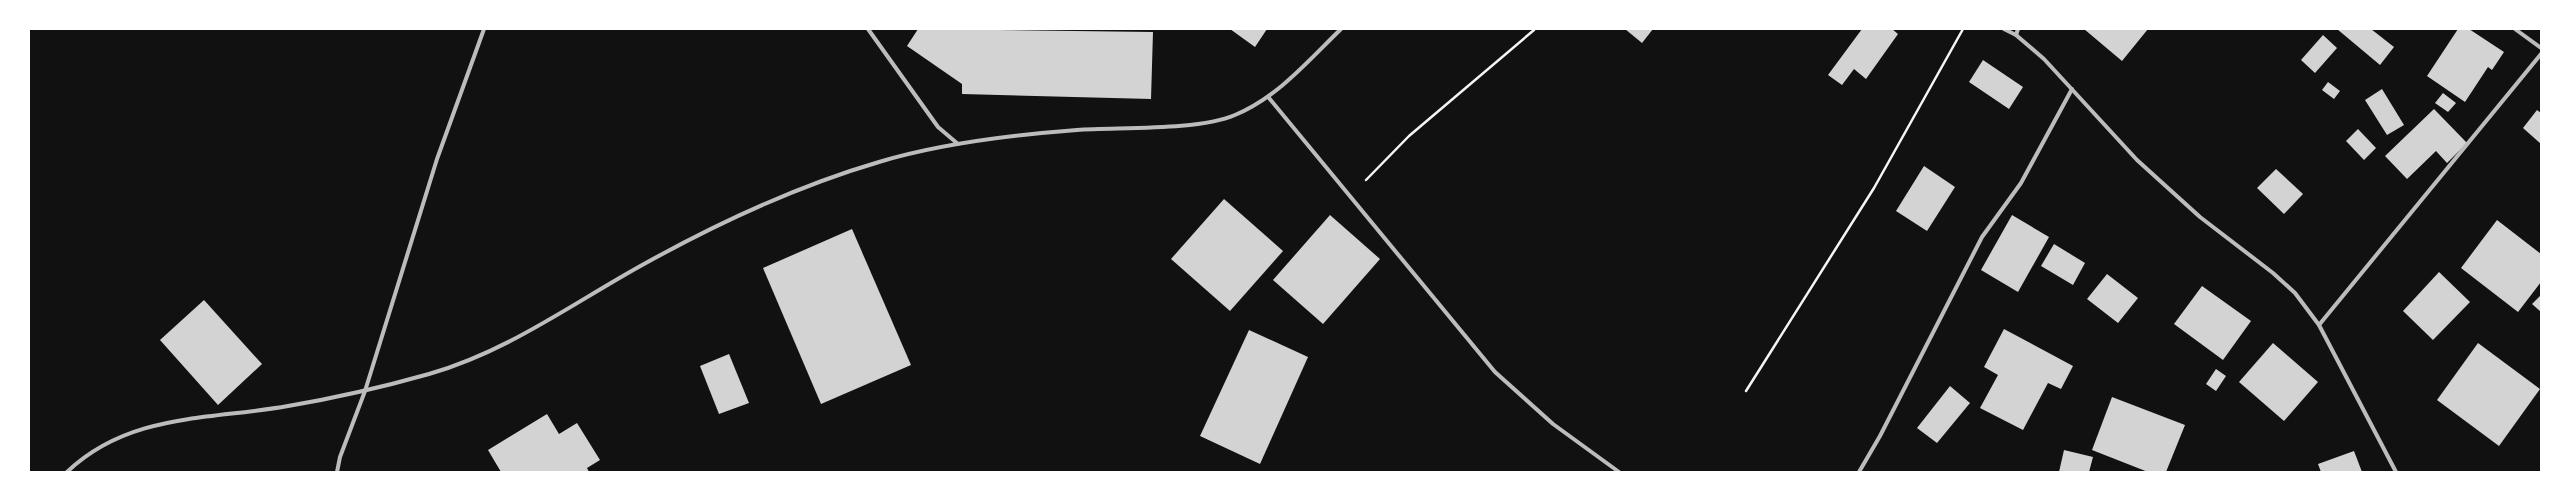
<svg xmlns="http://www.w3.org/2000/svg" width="2570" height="501" font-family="'Playfair Display',serif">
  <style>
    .building { fill: #d3d3d3 }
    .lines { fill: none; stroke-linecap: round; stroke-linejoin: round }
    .path { stroke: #f5f5f5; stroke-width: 2.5 }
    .minor { stroke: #bcbcbc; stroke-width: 4 }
  </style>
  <rect width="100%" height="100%" fill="#111"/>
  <!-- building -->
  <g class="building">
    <polygon points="918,29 1153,32 1151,99 962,94 962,84 907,46"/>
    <polygon points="1230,29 1267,29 1255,47"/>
    <polygon points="1625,29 1653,29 1642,43"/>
    <polygon points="1862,29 1892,29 1898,34 1866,79 1854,69 1842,85 1828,75"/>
    <polygon points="2084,29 2148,29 2122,61"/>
    <polygon points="2337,29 2371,29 2394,47 2380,65"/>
    <polygon points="2458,29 2469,29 2504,52 2492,70 2488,67 2465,102 2427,76"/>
    <polygon points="2323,35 2337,48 2315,73 2301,60"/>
    <polygon points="1983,60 2023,87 2009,109 1969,82"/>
    <polygon points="2328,82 2340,91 2334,99 2322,90"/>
    <polygon points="2382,89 2404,125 2387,135 2365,100"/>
    <polygon points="2443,93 2456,103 2448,112 2435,103"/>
    <polygon points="2434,109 2467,143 2447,163 2436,151 2407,179 2385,156"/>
    <polygon points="2537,110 2541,113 2541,144 2523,128"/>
    <polygon points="2358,129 2376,148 2364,160 2346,141"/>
    <polygon points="1924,166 1955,187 1927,231 1896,211"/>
    <polygon points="2276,169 2303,194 2284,214 2257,188"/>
    <polygon points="1224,199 1283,251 1230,311 1171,259"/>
    <polygon points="1330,215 1380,259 1323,324 1273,280"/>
    <polygon points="2012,215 2049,237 2018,292 1981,270"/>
    <polygon points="2497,220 2541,254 2541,282 2518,312 2461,268"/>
    <polygon points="852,229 911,365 821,404 763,268"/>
    <polygon points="2054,244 2085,263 2073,285 2041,266"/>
    <polygon points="2439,272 2470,302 2433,340 2403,311"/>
    <polygon points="2107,274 2138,298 2118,323 2087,299"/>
    <polygon points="2202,286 2251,321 2223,360 2174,324"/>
    <polygon points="2541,295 2541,312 2532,304"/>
    <polygon points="204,300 262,364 218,405 160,340"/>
    <polygon points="2004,329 2073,366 2061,389 2048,383 2023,430 1980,408 1998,375 1984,367"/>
    <polygon points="1249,330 1308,357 1260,464 1200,436"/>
    <polygon points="2273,343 2318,382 2284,421 2239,382"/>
    <polygon points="2478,343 2540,389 2499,446 2437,400"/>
    <polygon points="729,354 749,403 719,414 700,366"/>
    <polygon points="2216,369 2226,376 2216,391 2206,384"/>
    <polygon points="1950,386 1970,403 1937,443 1917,428"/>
    <polygon points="2112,397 2185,425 2166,472 2148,472 2092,450"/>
    <polygon points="547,414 559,434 577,423 600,460 587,468 589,472 501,472 488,450"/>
    <polygon points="2064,450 2093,457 2089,472 2059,472"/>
    <polygon points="2354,451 2362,472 2321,472 2318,464"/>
  </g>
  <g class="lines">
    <!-- path -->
    <g class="path">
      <polyline points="1366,180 1409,136 1534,30"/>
      <polyline points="1746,391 1874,188 1963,29"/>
    </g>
    <!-- minor -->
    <g class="minor">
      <polyline points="868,29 938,127 958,144"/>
      <polyline points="2004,29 2016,35 2044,59 2137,160 2200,217 2273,273 2295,293 2319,325 2396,472"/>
      <polyline points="2515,29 2541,48"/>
      <polyline points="2016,35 2018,29"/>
      <polyline points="1269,98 1495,372 1553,424 1619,472"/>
      <polyline points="2319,325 2541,54"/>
      <path d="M67,472C129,413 209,420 288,406C335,398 383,387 429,374C509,351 573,303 644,264C718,223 797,186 879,162C942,143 1011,135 1077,130C1120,127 1197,131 1235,115C1278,97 1308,61 1341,29"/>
      <polyline points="337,472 340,457 365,391 437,159 484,29"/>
      <polyline points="1859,472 1880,436 1982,237 2021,183 2072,89"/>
    </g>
  </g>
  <!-- border -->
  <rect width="2570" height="501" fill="none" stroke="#ffffff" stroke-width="60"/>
</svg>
